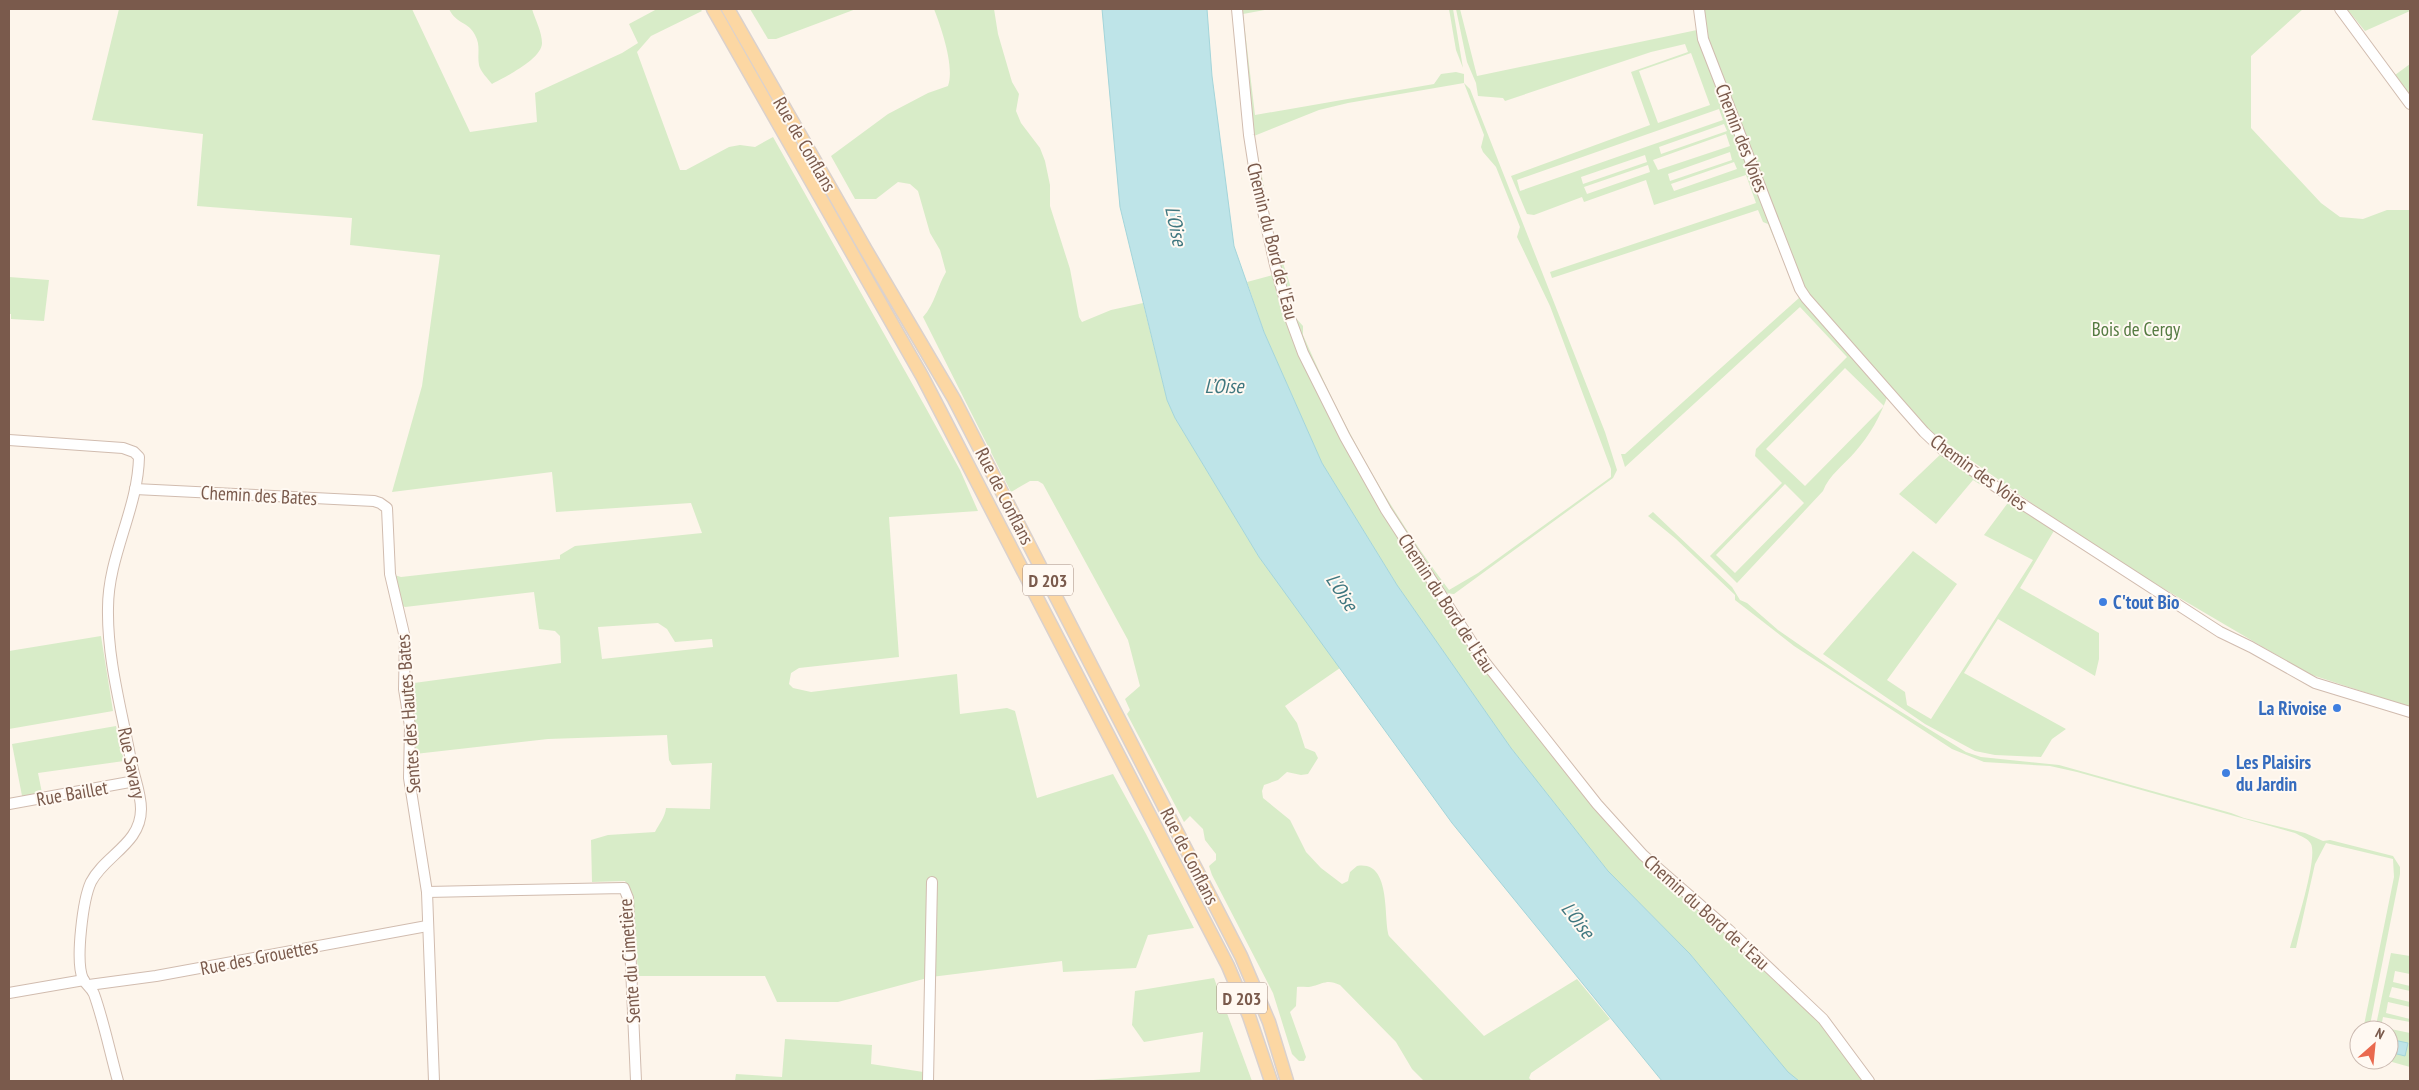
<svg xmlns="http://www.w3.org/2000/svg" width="2419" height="1090" font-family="'PT Sans Narrow',sans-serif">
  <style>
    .green { fill: #d8ecc8; fill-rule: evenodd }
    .water { fill: #bee4e8; stroke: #a4d5da }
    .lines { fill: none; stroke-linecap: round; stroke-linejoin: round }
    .minor-casing { stroke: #d1bcaf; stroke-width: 12 }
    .major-casing { stroke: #dad1cd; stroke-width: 15 }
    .minor { stroke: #fff; stroke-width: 10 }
    .major { stroke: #fcd7a3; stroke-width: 12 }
    .shop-dot { fill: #3f7fe0; stroke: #fff9f2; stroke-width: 2 }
    .labels { text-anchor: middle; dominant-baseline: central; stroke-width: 4; stroke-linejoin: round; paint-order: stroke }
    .shield { fill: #fff9f2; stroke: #a28a7e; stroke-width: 1 }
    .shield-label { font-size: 18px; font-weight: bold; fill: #7a5a4c }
    .street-label { font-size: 19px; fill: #7a5a4c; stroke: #fff9f2 }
    .park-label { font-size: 19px; fill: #547a41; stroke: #fff9f2 }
    .shop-label { font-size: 19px; font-weight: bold; fill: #366cbe; stroke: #fff9f2; text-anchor: start }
    .water-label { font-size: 20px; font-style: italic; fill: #3f777f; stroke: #fff9f2 }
  </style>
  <rect width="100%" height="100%" fill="#fdf5eb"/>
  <!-- green -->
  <g class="green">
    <path d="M119,9H412L470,132L537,122L535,93L622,53L638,43L629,24L657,9H700L702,11L651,36L637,52L680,170H686L729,147L740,145L755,147L773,137L927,410L960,470L978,511L889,517L899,657L799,668L791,673L789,684L793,688L811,692L957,674L960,714L1007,708L1015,711L1037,798L1113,774L1146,834L1194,928L1148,935L1136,968L1063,972L1062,961L931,977L838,1002H777L765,976H638L633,895L625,881L592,882L591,840L608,835L655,832C659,824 665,817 666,808L710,809L712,763L672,765L669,760L667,735L548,739L415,754L416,736L411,682L414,683L561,663L560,636L555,631L539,629L534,592L405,607L401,605L394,575L401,577L560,559V555L575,546L702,533L691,503L556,512L552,472L392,492L422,386L440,255L350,245L352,218L197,206L203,134L92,120ZM658,623L667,629L675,642L712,639L713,647L602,659L598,627Z"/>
    <path d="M449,9H532C535,19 542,32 542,43C542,59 505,77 492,84C488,79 480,71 479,65C477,54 481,46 475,35C468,21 457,25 449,9Z"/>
    <polygon points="750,9 856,9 776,39 768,39"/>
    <path d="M934,9H994L998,34L1012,82L1019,94L1016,111L1021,123L1040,148L1045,161L1050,185V206L1070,269L1079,317L1082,322L1111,310L1143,303L1167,400L1175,418L1259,557L1340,668L1285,706L1297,723L1305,748L1315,752L1318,758L1308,774L1301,775L1287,772L1278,780L1264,785L1262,791L1263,798L1290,820L1306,852L1321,868L1342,884L1348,881L1350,872L1357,866C1392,860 1383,918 1389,936L1484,1036L1577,979L1610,1019L1531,1073L1529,1078L1532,1081H1424L1412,1069L1396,1042L1340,985C1328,979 1324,983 1313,986C1308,988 1302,986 1297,987L1296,1006L1290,1012L1306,1057L1304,1061H1299L1292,1054L1273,993L1212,875L1209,866L1216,860V854L1205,840L1203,829L1190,816L1184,822L1127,714L1130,710L1125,699L1140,686L1128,640L1043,484L1038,481H1030L1011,492L923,317C935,304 937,287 946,272L940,250L930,233L918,191L910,184L898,182L876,199H855L831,156L888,114L928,93L948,86C955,67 941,27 934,9Z"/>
    <path d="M1240,9H1270L1243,14L1255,115L1434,84L1441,74L1456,72L1464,74V83L1470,89L1605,432L1617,470L1613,478L1454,594L1444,593L1352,447L1294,323L1255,161ZM1464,83L1484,135L1481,147L1483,152L1496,167L1520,227L1517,237L1550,306L1611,469V477L1478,573L1449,590C1390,512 1342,425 1303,335V326L1295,317L1289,299L1294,297L1273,232L1254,136L1319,110L1348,103Z"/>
    <polygon points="1449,9 1453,9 1463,68 1456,50"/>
    <path d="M1456,9H1460L1477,76L1697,30L1698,9H2303L2251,56V128L2321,203L2340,217L2363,219L2387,210H2410V707L2309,674L2098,550L1931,432L1800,295L1888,395C1880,417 1870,435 1855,452C1844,465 1829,475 1823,491L1737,583L1710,556L1782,483L1755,456L1756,449L1847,357L1800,307L1625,467L1621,454H1625L1799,298L1768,224L1763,222L1758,210L1552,278L1550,272L1756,203L1746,175L1654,205L1646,180L1584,202L1582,197L1534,215L1527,214L1511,176L1650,125L1631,72L1688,52L1685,44L1651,52L1505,101L1503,98L1478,96L1476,83L1467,62ZM1691,53L1710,105L1658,123L1639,71ZM1719,109L1723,120L1520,191L1517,180ZM1724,124L1727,131L1661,154L1659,147ZM1726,134L1730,146L1658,170L1653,160ZM1730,152L1732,160L1670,181L1668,174ZM1645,155L1647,162L1583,184L1581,177ZM1734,162L1737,169L1674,191L1671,184ZM1648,165L1650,172L1587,194L1584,187ZM1845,368L1884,406L1805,486L1766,449ZM1785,484L1804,503L1735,573L1716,555Z"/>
    <polygon points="2347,9 2410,9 2410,11 2365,31"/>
    <polygon points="2410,64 2410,97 2395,75"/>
    <polygon points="1273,275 1299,349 1439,601 1480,665 1499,684 1594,804 1821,1020 1867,1081 1799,1081 1788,1073 1690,954 1608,871 1511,748 1397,585 1322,463 1264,332 1247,282"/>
    <polygon points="9,277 49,280 44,321 11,319 11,314 9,314"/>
    <polygon points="1943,452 1980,479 1981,485 1973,480 1936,524 1899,494"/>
    <polygon points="2010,500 2055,529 2020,588 2099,633 2099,659 2095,676 1998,619 1964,673 2066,729 2052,739 2041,757 1995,755 1975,751 1925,724 1823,654 1913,551 1957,584 1887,680 1905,692 1907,705 1931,719 2033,560 1984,535"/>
    <path d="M1653,512L1732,587L1740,600L1747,603L1778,630L1856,684L1966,752L1981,757L2059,765L2231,813L2244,818L2305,833L2323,841L2330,840L2393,856L2400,867V874L2369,1030H2363L2394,877L2393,859L2326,843L2315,864L2296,948H2290C2295,929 2318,858 2311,844C2308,838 2300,836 2295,833L2077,772L2050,766L1984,762L1952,749L1794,646L1735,600V595L1676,539L1648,516Z"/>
    <polygon points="101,636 113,711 9,729 9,651"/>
    <polygon points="116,726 124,761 38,773 43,798 23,801 12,744"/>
    <polygon points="2391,953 2410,956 2410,974 2395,971 2393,982 2410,986 2410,991 2392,987 2389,997 2410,1002 2410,1007 2388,1002 2386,1013 2410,1019 2410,1022 2383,1017 2381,1027 2410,1033 2410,1067 2385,1060 2389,1060 2389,1030 2375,1030"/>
    <polygon points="1214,978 1252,1081 1080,1081 1200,1072 1203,1032 1144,1042 1132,1025 1135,991"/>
    <polygon points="785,1039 872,1045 871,1064 930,1073 928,1081 735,1081 736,1074 782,1077"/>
  </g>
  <!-- water -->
  <g class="water">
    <polygon points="1102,9 1207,9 1212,76 1234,246 1264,332 1322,463 1397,585 1511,748 1608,871 1690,954 1788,1072 1799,1081 1662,1081 1452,823 1259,557 1175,418 1167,400 1120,207"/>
    <polygon points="2389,1039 2408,1043 2405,1056 2389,1052"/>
  </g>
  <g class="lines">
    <defs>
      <g id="minor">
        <polyline points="1237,9 1249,135 1256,180 1275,265 1289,315 1303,353 1345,437 1386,510 1484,661 1597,804 1643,855 1729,930 1823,1019 1869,1081"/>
        <polyline points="1699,9 1703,39 1800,289 1806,298 1924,432 1942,449 1999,489 2220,632 2251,647 2315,683 2410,712"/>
        <polyline points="2340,9 2410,104"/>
        <path d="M9,440L123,448L134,452L139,457C138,509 108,556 108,608C107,660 122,711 131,761C134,777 141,793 141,809C141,844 105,855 91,882C83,899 75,961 83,979C85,984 91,987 94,994C104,1022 110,1053 118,1081"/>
        <polyline points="135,489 374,501 380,503 387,508 390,574 405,638 404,689 410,726 409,778 427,892 434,1081"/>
        <polyline points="9,804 135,781"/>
        <polyline points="427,892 624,888 628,898 636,1081"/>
        <polyline points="89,985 156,976 427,926"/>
        <polyline points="9,993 84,980"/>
        <polyline points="928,1081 932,882"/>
      </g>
      <g id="major">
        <polyline points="713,9 922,376 1228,966 1249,1016 1271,1081"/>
        <polyline points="728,9 866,250 954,399 1241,956 1269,1022 1287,1081"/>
      </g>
    </defs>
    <!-- minor casing -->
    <use href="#minor" class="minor-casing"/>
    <!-- major casing -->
    <use href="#major" class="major-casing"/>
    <!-- minor -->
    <use href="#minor" class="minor"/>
    <!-- major -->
    <use href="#major" class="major"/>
  </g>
  <!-- markers -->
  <g class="shop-dot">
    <circle cx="2103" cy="602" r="5"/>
    <circle cx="2337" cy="708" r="5"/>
    <circle cx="2226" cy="773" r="5"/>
  </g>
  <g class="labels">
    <!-- shield labels -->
    <g class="shield">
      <rect x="1023" y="564.5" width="50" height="31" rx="4"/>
      <rect x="1217" y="982.5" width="50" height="31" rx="4"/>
    </g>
    <g class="shield-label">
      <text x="1048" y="580">D 203</text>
      <text x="1242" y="998">D 203</text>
    </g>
    <!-- street labels -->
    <g class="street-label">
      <text transform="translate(1742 138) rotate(69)">Chemin des Voies</text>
      <text transform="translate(805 144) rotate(60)">Rue de Conflans</text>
      <text transform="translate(1273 241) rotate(76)">Chemin du Bord de l'Eau</text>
      <text transform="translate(1979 472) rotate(36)">Chemin des Voies</text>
      <text transform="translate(259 495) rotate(3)">Chemin des Bates</text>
      <text transform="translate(1005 496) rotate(63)">Rue de Conflans</text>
      <text transform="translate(1447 603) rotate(57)">Chemin du Bord de l'Eau</text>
      <text transform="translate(408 714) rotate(-94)">Sentes des Hautes Bates</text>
      <text transform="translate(132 763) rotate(78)">Rue Savary</text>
      <text transform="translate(72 793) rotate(-10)">Rue Baillet</text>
      <text transform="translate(1190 856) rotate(63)">Rue de Conflans</text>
      <text transform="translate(1707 912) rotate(42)">Chemin du Bord de l'Eau</text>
      <text transform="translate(259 957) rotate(-11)">Rue des Grouettes</text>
      <text transform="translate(629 961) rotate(-94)">Sente du Cimetière</text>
    </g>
    <!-- park labels -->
    <g class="park-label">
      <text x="2136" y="329">Bois de Cergy</text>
    </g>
    <!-- shop labels -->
    <g class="shop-label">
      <text x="2113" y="602">C'tout Bio</text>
      <text x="2327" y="708" text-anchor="end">La Rivoise</text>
      <text x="2236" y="762">Les Plaisirs<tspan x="2236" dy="22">du Jardin</tspan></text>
    </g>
    <!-- water labels -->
    <g class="water-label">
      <text transform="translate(1176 226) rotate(78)">L'Oise</text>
      <text x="1224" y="386">L’Oise</text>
      <text transform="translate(1342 592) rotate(57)">L'Oise</text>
      <text transform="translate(1578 920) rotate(52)">L'Oise</text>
    </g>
  </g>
  <!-- border -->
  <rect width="2419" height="1090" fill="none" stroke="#7a5a4c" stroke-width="20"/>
  <!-- north arrow -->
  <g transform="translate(2374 1045) rotate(27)"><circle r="24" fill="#fff9f2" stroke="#cab9b0"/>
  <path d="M0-4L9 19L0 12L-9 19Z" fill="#e9694e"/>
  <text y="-8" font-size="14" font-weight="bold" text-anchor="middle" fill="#7a5a4c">N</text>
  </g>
</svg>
